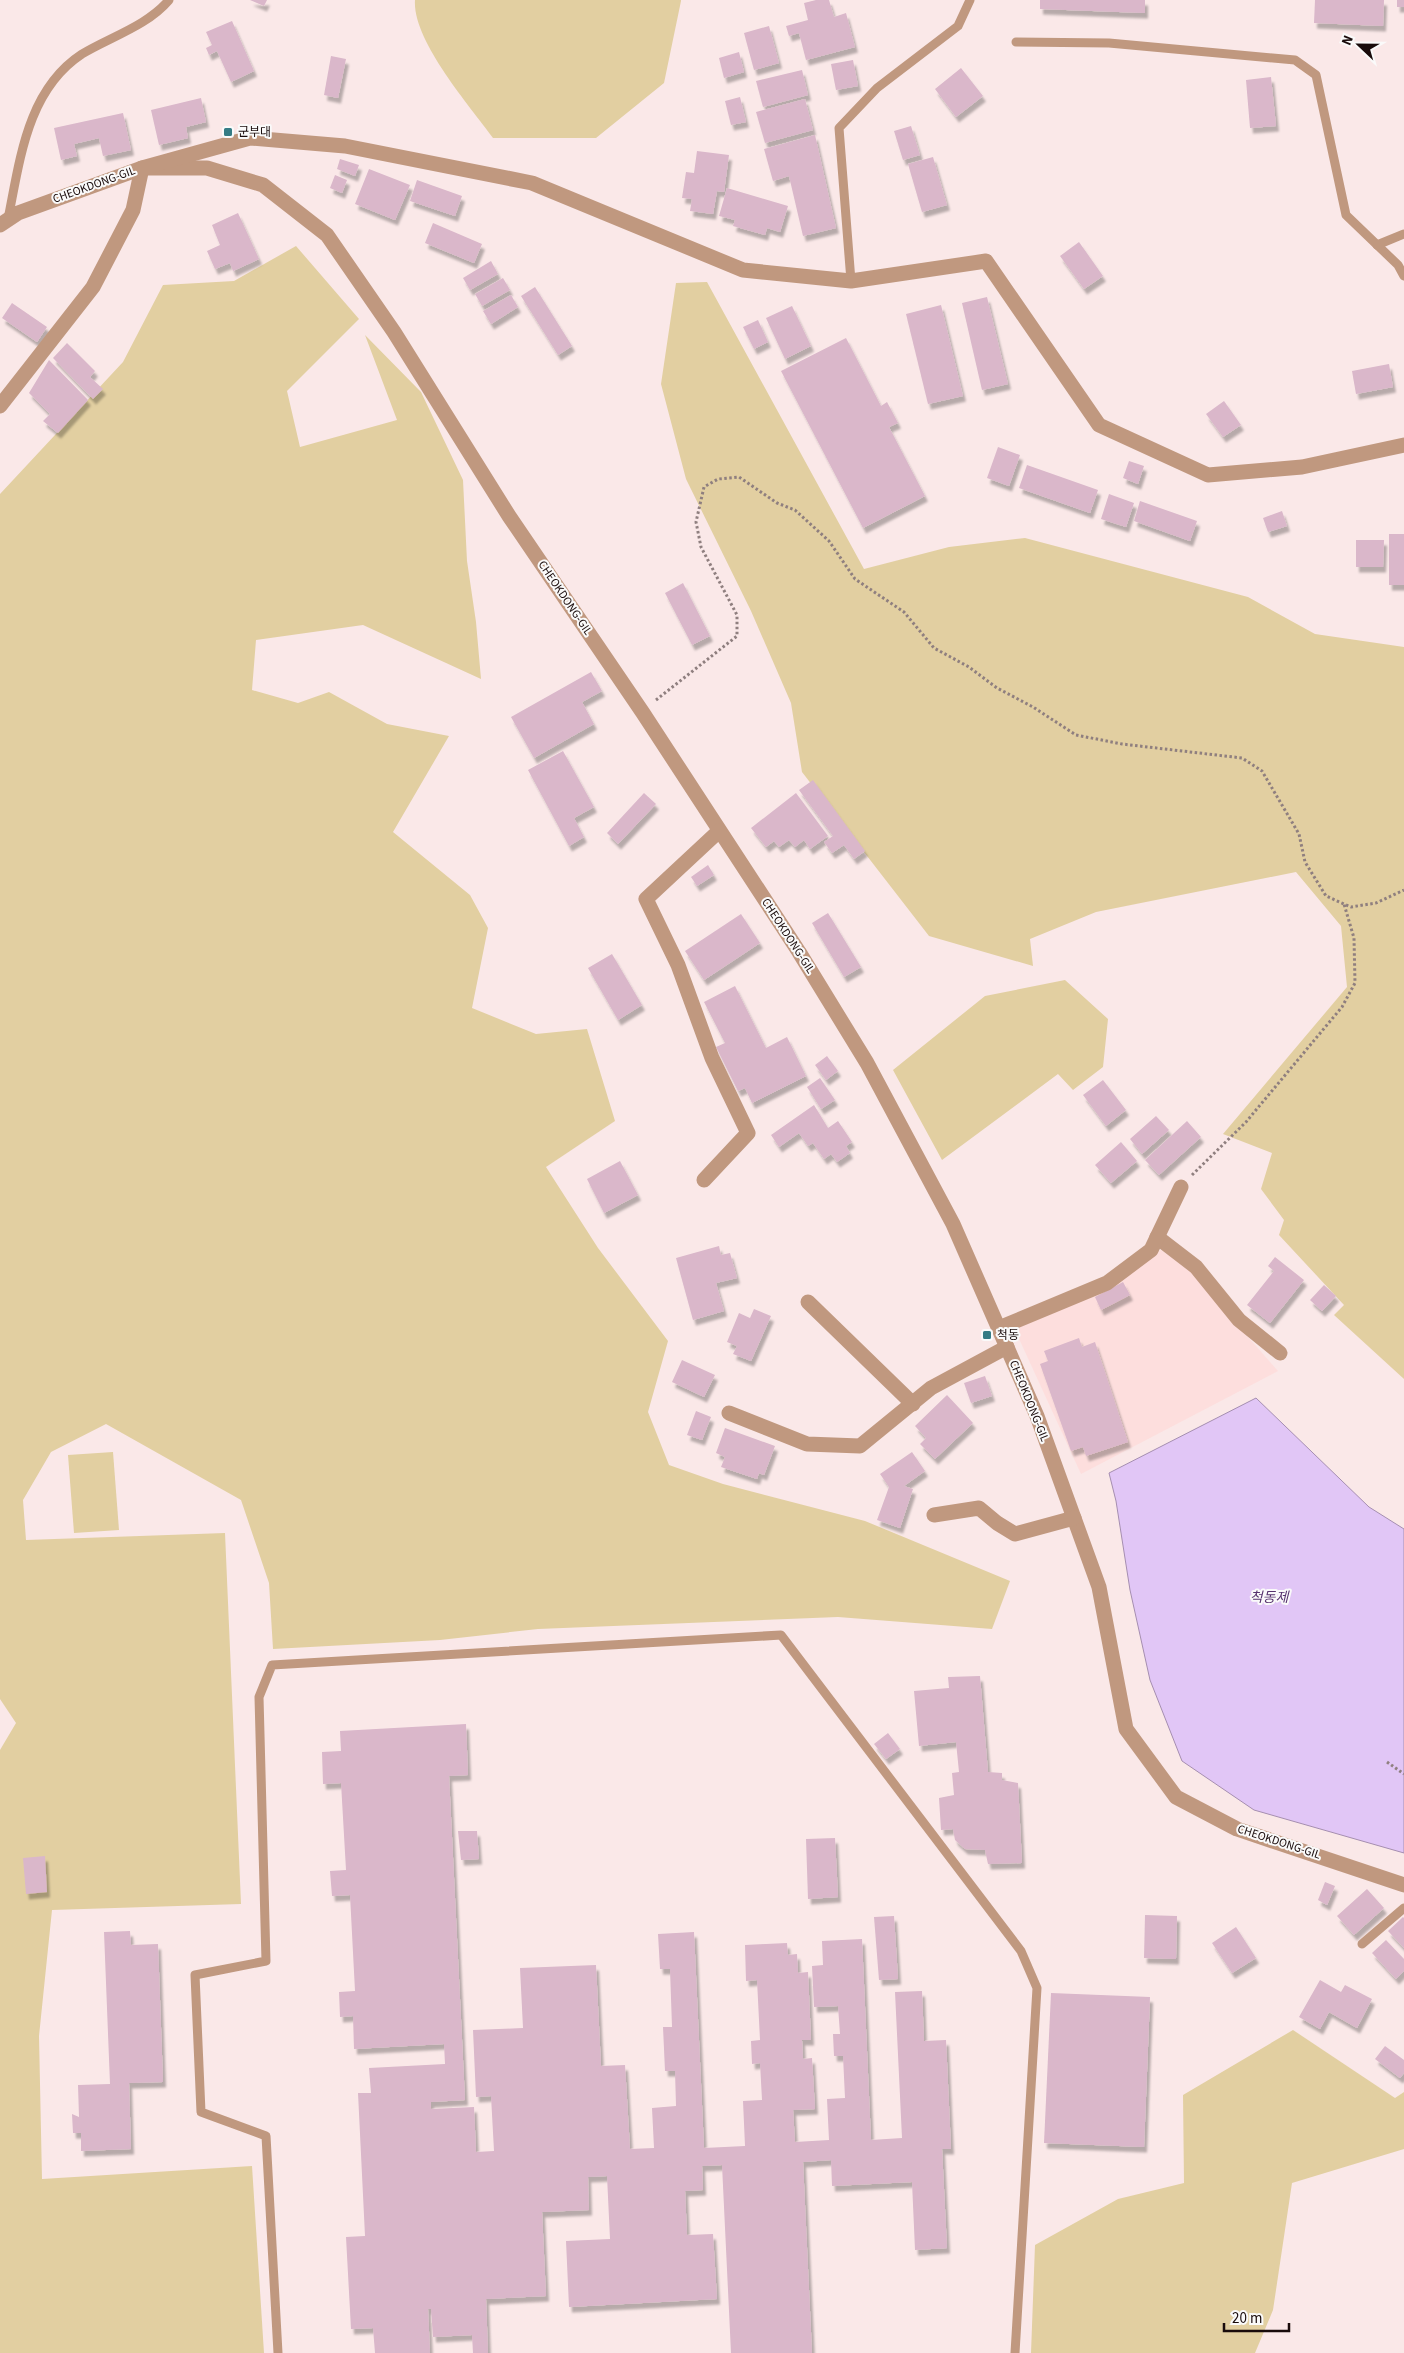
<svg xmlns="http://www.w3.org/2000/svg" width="1404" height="2353" font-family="'Source Sans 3','Noto Sans KR',sans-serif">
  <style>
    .built { fill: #fddedd }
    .green { fill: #e2cfa1 }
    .water { fill: #e1c6f6; stroke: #a58eb0 }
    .building { fill: #dab7ca; filter: url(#shadow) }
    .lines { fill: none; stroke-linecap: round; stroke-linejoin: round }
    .path { stroke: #8f7f7f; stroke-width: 3; stroke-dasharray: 2.5 2.5; stroke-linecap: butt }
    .lane { stroke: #c0987f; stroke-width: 9 }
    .street { stroke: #c0987f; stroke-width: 15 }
    .poi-dot { fill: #357c85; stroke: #fafafa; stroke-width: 2 }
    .labels { text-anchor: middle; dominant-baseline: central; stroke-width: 4; stroke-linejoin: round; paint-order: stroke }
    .poi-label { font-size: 12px; fill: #190b0b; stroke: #fafafa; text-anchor: start }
    .street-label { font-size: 12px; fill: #190b0b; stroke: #fafafa }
    .water-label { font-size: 14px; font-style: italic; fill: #57346f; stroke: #fafafa }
  </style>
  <defs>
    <filter id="shadow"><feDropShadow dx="3" dy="5.5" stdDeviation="1" flood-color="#0004"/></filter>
  </defs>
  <rect width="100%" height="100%" fill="#fae8e8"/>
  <!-- built -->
  <polygon class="built" points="1161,1250 1191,1272 1278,1371 1081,1474 1015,1330"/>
  <!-- green -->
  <g class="green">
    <path d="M415,0H681V1L664,83L596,138H493C469,105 412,40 415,0Z"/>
    <polygon points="296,246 359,319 287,391 300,447 397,420 365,335 421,392 463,480 467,561 476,622 481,679 363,625 256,640 252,690 298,703 329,692 387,724 449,736 393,832 470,895 488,928 472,1008 536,1034 587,1029 615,1121 546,1167 598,1248 668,1341 648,1412 669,1465 723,1484 865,1521 1010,1581 992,1629 838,1617 538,1629 440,1640 273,1649 269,1583 241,1500 106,1424 51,1452 23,1500 26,1540 225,1533 241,1904 52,1910 39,2036 42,2179 252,2166 264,2353 0,2353 0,1750 16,1723 0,1699 0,494 123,362 163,285 234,281"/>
    <polygon points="707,282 864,569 949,547 1025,538 1248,597 1315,634 1404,647 1404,1379 1334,1315 1344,1305 1279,1235 1284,1220 1261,1189 1272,1153 1223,1134 1347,987 1341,926 1296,872 1096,912 1030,939 1033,966 929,936 802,772 791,703 751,611 686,479 661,384 676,283"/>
    <polygon points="1065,980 1108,1019 1103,1067 1073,1090 1058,1074 942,1160 893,1070 985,996"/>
    <polygon points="113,1452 119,1530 74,1533 68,1455"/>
    <polygon points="1293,2030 1395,2098 1404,2092 1404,2149 1292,2183 1273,2310 1255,2353 1031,2353 1035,2245 1118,2199 1184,2183 1183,2095"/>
  </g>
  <!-- water -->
  <polygon class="water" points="1256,1398 1369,1507 1404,1529 1404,1853 1254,1810 1182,1761 1150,1680 1130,1590 1116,1501 1109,1473"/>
  <!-- building -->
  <g class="building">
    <polygon points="250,0 267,0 264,6"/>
    <polygon points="816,0 829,0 834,17 846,13 855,47 806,60 799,33 789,36 786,26 808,20 804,3"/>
    <polygon points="1040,0 1145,0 1145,13 1040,9"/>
    <polygon points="1315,0 1384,0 1383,26 1314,23"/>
    <rect x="1397" y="0" width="7" height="7"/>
    <polygon points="232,21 254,71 231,82 217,51 209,55 206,48 212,45 206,32"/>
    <polygon points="769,26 779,63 754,70 744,33"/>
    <polygon points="739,52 744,72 724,78 719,58"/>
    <polygon points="331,56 346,59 338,98 324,95"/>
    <polygon points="853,60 858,86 836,90 831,64"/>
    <polygon points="961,68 983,96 956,117 935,89"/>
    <polygon points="802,70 808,95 763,107 756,81"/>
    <polygon points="1271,77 1276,126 1250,128 1246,80"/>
    <polygon points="740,97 746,122 731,125 725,101"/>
    <polygon points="201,98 206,122 186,127 188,138 159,145 151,110"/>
    <polygon points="805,99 813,130 765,143 756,112"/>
    <polygon points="123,113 131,150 103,156 99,138 74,144 77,156 61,160 54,128"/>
    <polygon points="911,126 920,155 903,160 894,131"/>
    <polygon points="815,135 836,228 803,236 789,176 773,181 764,149"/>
    <polygon points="697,151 729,155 724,192 717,191 713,214 690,211 692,199 682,198 686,172 694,173"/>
    <polygon points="933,157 947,205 922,212 908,164"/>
    <polygon points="340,159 359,165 355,176 337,169"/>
    <polygon points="369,169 410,185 395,220 355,204"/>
    <polygon points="335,175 347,180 342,193 330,188"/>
    <polygon points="417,180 462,196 455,216 410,201"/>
    <polygon points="727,188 788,206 780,232 767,228 765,235 733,226 735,220 719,216"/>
    <polygon points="238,213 259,259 233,271 230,263 215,269 207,251 220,245 212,225"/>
    <polygon points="433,223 482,244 474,263 425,243"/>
    <polygon points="1079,242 1103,276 1084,289 1060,256"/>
    <polygon points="491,261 498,274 470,290 463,278"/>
    <polygon points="503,278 510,290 482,306 475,294"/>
    <polygon points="535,287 572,346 558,355 521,296"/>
    <polygon points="511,295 518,307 491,324 483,311"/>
    <polygon points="987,297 1008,384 982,390 962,303"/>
    <polygon points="12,303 47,327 37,342 2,318"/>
    <polygon points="941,305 963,396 928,404 906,314"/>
    <polygon points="792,306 811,346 785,359 766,318"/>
    <polygon points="758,320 768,342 754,349 743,327"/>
    <polygon points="846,338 881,406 887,402 898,423 889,427 925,496 863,528 781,371"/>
    <polygon points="67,343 95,371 90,377 103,389 93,399 53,358"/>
    <polygon points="49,360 88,400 58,433 43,421 50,414 29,393"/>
    <polygon points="1389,364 1393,387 1356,394 1352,371"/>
    <polygon points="1224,401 1241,425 1223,437 1206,414"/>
    <polygon points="998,447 1020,455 1009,486 987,478"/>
    <polygon points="1129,461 1144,466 1138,484 1123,478"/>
    <polygon points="1027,465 1098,490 1090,513 1019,488"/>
    <polygon points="1109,494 1134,503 1126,527 1101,519"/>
    <polygon points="1140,501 1197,521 1190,541 1134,521"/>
    <polygon points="1282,511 1287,526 1268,532 1263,518"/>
    <rect x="1389" y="534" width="15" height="51"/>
    <polygon points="1356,540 1384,540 1383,567 1356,567"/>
    <polygon points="683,583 710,636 692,645 665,593"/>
    <polygon points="591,672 602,691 582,702 594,724 534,758 511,717"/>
    <polygon points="563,751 594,807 574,818 584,837 569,846 528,770"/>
    <polygon points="813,780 865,851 854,859 844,845 832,853 824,842 833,836 799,790"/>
    <polygon points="644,793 656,804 618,844 607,833"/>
    <polygon points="796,793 828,836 810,849 804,840 795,847 789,840 779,847 774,841 766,847 751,828"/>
    <polygon points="708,865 714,875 697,886 691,877"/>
    <polygon points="828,913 861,967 844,977 812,923"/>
    <polygon points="741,914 760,943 704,980 685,951"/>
    <polygon points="612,954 642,1005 618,1020 588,968"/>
    <polygon points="735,986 766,1048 787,1037 806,1076 752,1103 745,1088 738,1091 716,1047 725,1043 704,1002"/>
    <polygon points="827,1056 838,1071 826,1080 815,1065"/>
    <polygon points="820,1078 835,1100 821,1109 807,1087"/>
    <polygon points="1103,1080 1126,1110 1106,1126 1083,1095"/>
    <polygon points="814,1105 828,1128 838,1121 852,1142 846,1146 850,1153 837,1162 831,1154 824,1159 813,1143 808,1146 799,1133 779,1147 771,1135"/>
    <polygon points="1156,1116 1169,1130 1142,1154 1130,1139"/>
    <polygon points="1187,1121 1201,1137 1159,1175 1145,1160"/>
    <polygon points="1121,1142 1137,1161 1111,1183 1095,1165"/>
    <polygon points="620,1161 638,1195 604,1213 587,1179"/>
    <polygon points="719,1246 721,1255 730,1253 737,1278 716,1283 724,1311 693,1320 676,1258"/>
    <polygon points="1275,1257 1304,1280 1270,1323 1247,1305 1274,1271 1268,1266"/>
    <polygon points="1123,1282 1130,1295 1101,1310 1095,1297"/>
    <polygon points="1324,1285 1336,1296 1322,1311 1310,1300"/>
    <polygon points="754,1309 771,1316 751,1361 733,1354 737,1346 727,1342 739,1313 750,1318"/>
    <polygon points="1079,1338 1082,1347 1095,1342 1128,1442 1086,1456 1083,1447 1071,1451 1040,1364 1048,1361 1044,1351"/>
    <polygon points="682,1360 715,1375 704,1397 672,1382"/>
    <polygon points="985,1376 992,1396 971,1403 964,1383"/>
    <polygon points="947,1395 973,1423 935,1459 920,1444 926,1438 915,1426"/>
    <polygon points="696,1411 711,1417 702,1440 687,1435"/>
    <polygon points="725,1428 775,1446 764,1475 759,1473 757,1479 721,1467 725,1457 716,1453"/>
    <polygon points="912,1452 925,1471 904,1486 913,1489 900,1528 877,1520 889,1487 880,1474"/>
    <polygon points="980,1676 988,1772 1002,1773 1002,1780 1018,1783 1022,1863 988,1864 985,1850 965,1849 955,1840 953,1829 941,1830 939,1798 954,1795 952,1773 959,1772 956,1742 919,1746 914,1691 949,1688 948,1677"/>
    <polygon points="466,1724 468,1775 449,1776 465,2100 431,2102 431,2109 474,2107 476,2152 494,2151 491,2096 476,2097 473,2030 523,2028 520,1968 596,1965 601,2066 625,2065 630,2149 654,2148 652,2108 676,2106 675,2071 665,2071 663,2027 672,2027 670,1969 660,1969 658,1934 694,1932 704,2148 745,2146 743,2101 762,2100 760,2063 752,2064 751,2041 760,2040 757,1980 746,1981 745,1945 787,1943 788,1955 797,1954 798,1973 808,1972 811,2040 802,2040 803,2059 812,2058 815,2109 793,2110 795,2142 829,2140 827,2099 845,2098 843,2056 834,2056 833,2034 840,2034 838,2006 814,2007 812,1966 823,1965 822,1941 862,1939 871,2140 902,2138 895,1992 922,1991 924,2041 946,2040 951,2149 942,2149 947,2248 915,2250 912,2182 832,2186 831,2160 803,2162 812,2353 731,2353 722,2165 702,2166 703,2190 685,2191 687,2235 713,2234 717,2299 569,2307 566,2241 610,2239 607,2176 588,2177 589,2210 542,2212 546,2296 486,2299 488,2353 473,2353 472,2335 433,2337 431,2309 428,2309 430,2353 375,2353 373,2328 351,2329 346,2237 365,2236 358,2093 371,2093 369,2068 445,2064 444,2044 354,2049 353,2016 340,2017 339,1992 355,1991 350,1895 332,1896 330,1871 346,1870 341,1783 323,1784 322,1752 341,1751 340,1731"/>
    <polygon points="888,1733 900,1749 886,1759 874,1744"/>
    <polygon points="458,1831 477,1831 479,1859 461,1860"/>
    <polygon points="835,1838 838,1897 808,1899 806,1839"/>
    <polygon points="45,1856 47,1892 26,1894 23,1858"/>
    <polygon points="1325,1882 1335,1886 1327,1905 1318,1900"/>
    <polygon points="1367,1889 1384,1908 1354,1935 1337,1916"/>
    <polygon points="1145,1915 1177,1916 1176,1959 1144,1958"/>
    <polygon points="894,1916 898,1979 879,1980 874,1917"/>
    <polygon points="1403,1917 1404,1918 1404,1948 1388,1931"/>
    <polygon points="1236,1927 1256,1958 1232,1973 1212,1943"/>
    <polygon points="130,1931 131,1945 158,1944 163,2082 129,2083 131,2149 81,2151 81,2133 73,2133 72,2114 79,2117 78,2085 110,2084 104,1932"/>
    <polygon points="1386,1940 1404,1959 1404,1971 1396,1979 1372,1953"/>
    <polygon points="1320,1980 1341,1992 1345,1985 1372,1999 1357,2028 1329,2012 1320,2029 1299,2017"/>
    <polygon points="1051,1993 1150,1997 1144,2147 1044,2143"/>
    <polygon points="1385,2046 1404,2060 1404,2073 1400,2078 1375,2059"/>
  </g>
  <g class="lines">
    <!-- path -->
    <g class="path">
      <polyline points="656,700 737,636 737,615 701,547 696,522 704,487 718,479 739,477 777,503 795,510 829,541 855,579 904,612 934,648 969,667 997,688 1033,707 1076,735 1122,744 1242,758 1262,771 1299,834 1305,862 1326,896 1351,907 1376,903 1404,890"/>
      <polyline points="1192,1175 1246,1122 1342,1007 1355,983 1354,938 1344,904"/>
      <polyline points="1387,1762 1404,1774"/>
    </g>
    <!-- lane -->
    <g class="lane">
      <polyline points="1016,42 1109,43 1295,60 1316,75 1346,215 1398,265 1404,276"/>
      <path d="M8,219C20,160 27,90 82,54C110,37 147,26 169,0"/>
      <polyline points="1377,245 1404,234"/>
      <polyline points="851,281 839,128 877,88 958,26 970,0"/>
      <polyline points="1362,1944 1404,1908"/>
      <polyline points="278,2353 266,2136 201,2112 195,1975 266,1961 259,1697 272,1665 781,1635 1021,1951 1037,1988 1015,2353"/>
    </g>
    <!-- street -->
    <g class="street">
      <polyline points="0,225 18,213 142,168 207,168 263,185 327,235 394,332 509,516 643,713 799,952 867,1063 953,1224 1037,1416 1099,1587 1126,1729 1176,1797 1237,1829 1404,1885"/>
      <polyline points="0,406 93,287 133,210 142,168 250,138 345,146 532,183 743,270 851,281 986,261 1099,425 1208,475 1302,467 1404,445"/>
      <polyline points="704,1180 748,1133 712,1058 678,965 646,899 719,831"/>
      <polyline points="1157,1237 1196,1267 1239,1320 1280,1353"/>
      <polyline points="808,1302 913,1404"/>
      <polyline points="999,1328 1107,1283 1151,1250 1181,1187"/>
      <polyline points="729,1413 807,1444 860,1446 931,1388 1007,1347"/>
      <polyline points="934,1515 979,1508 997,1523 1015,1534 1074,1518"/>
    </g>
  </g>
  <!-- markers -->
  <g class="poi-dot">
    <rect x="223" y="127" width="10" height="10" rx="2.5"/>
    <rect x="982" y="1330" width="10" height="10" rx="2.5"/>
  </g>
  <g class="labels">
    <!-- poi labels -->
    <g class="poi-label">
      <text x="238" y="132">군부대</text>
      <text x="997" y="1335">척동</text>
    </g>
    <!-- street labels -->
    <g class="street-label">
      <text transform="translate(94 185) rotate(-20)">CHEOKDONG-GIL</text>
      <text transform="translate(565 598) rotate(56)">CHEOKDONG-GIL</text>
      <text transform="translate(788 936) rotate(57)">CHEOKDONG-GIL</text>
      <text transform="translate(1029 1401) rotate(68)">CHEOKDONG-GIL</text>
      <text transform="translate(1279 1842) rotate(18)">CHEOKDONG-GIL</text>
    </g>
    <!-- water labels -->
    <g class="water-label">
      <text x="1269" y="1598">척동제</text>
    </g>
  </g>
  <!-- north arrow -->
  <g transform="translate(1359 45) rotate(292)" stroke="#fafafa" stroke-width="4" paint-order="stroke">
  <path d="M0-4L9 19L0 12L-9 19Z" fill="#190b0b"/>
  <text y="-8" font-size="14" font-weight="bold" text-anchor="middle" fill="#190b0b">N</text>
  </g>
  <!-- scale -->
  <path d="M1224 2323v8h65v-8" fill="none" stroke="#190b0b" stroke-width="2.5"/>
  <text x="1232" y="2323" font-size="15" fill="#190b0b" stroke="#fafafa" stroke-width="4" paint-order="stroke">20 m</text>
</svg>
